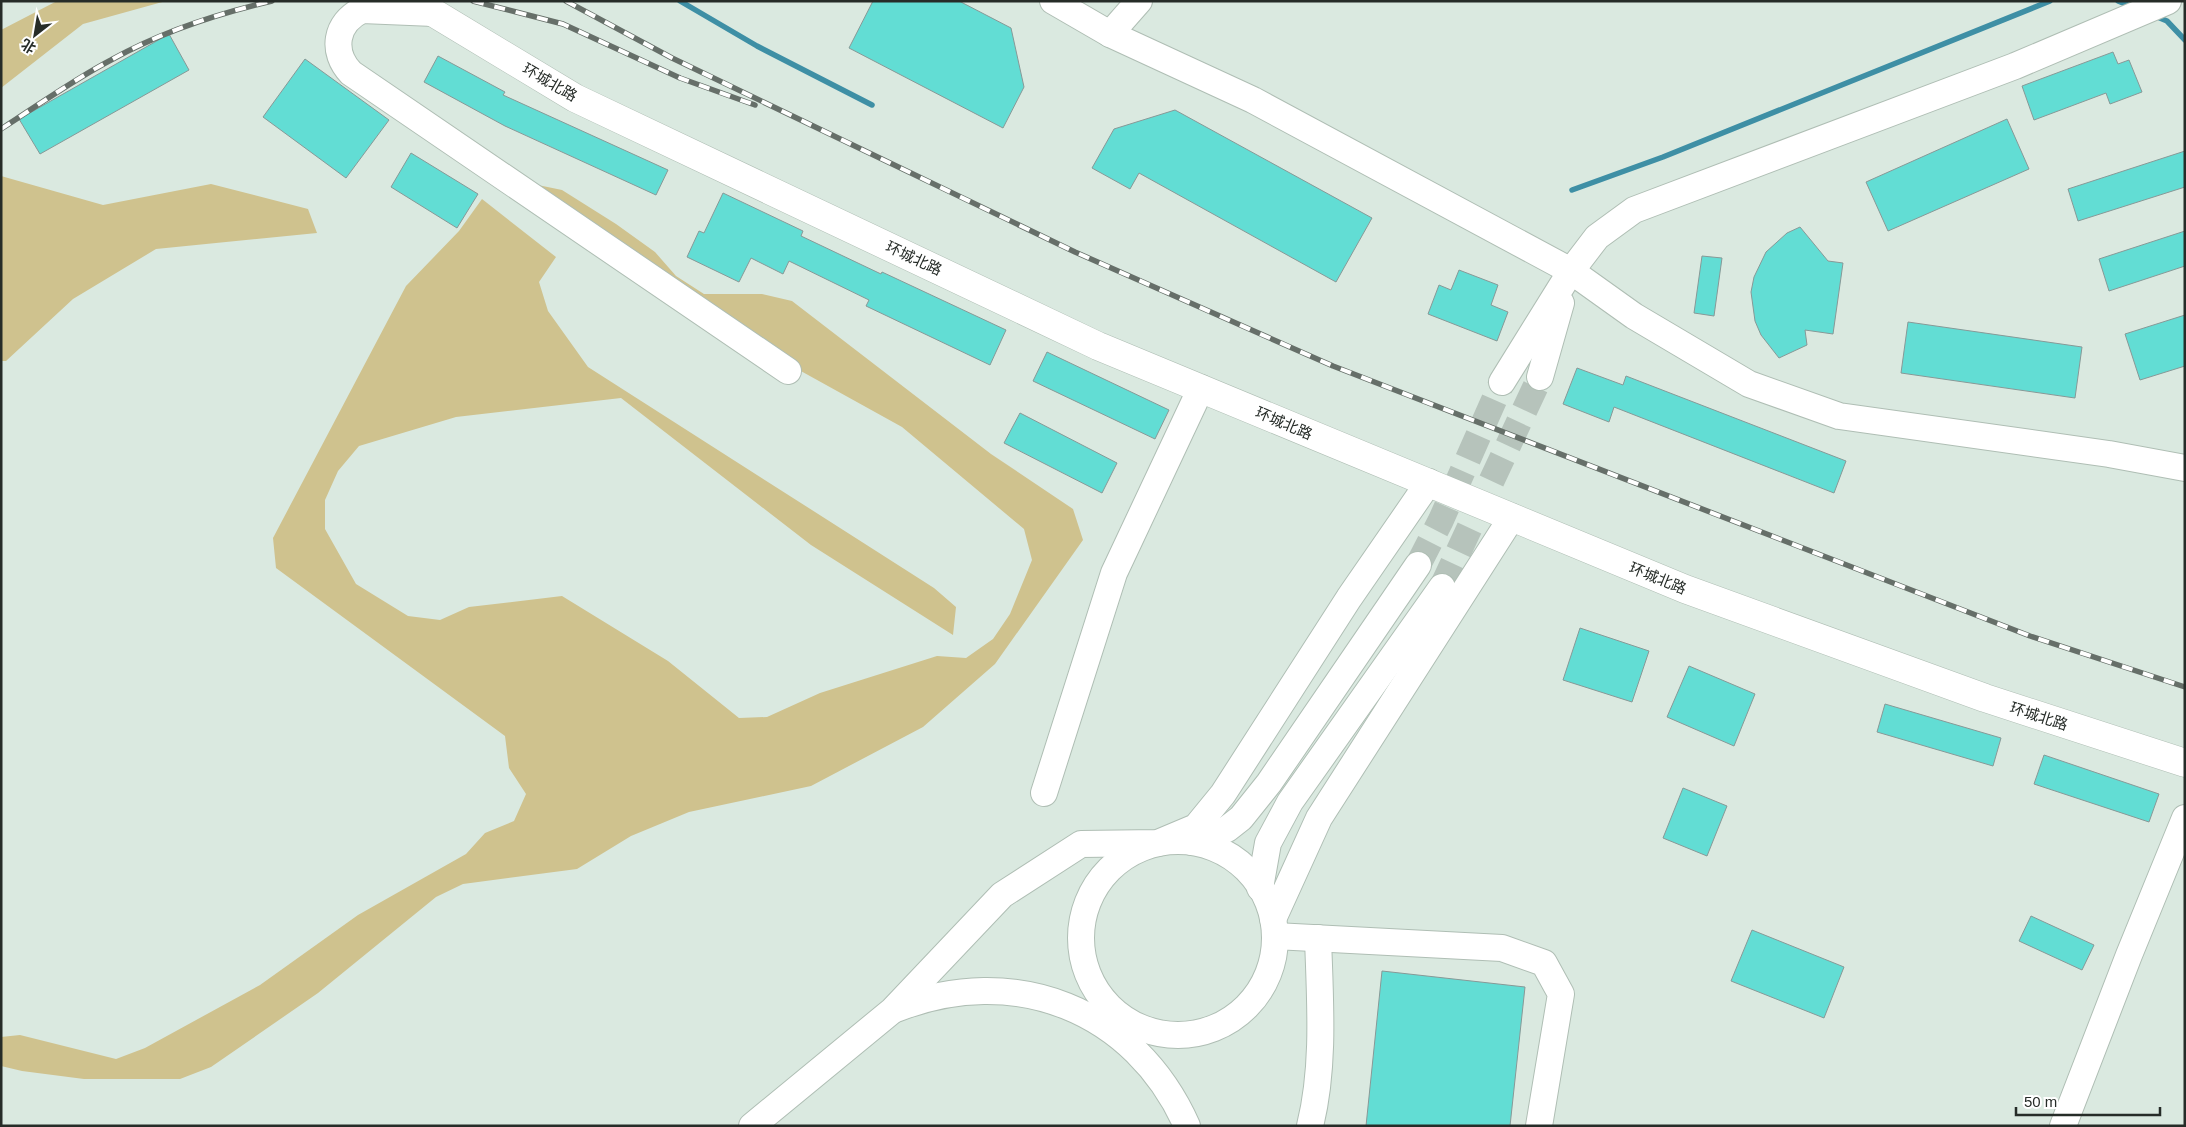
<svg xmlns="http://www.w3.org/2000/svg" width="2186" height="1127" font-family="Helvetica,'Noto Sans SC',sans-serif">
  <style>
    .green { fill: #cfc28e }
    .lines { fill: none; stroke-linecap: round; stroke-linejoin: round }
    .stream { stroke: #3e8fa5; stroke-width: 5.5 }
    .building { fill: #62ddd4; stroke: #879997 }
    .minor-tunnel { stroke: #b6c3bb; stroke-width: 26; stroke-dasharray: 26 13; stroke-linecap: butt }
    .minor-casing { stroke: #afbeb4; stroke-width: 28 }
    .major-casing { stroke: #afbeb4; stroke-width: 29 }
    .minor { stroke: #fff; stroke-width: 26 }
    .major { stroke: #fff; stroke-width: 28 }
    .rail-casing { stroke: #666f69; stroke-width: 5.5 }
    .rail { stroke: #fff; stroke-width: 4; stroke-dasharray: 11; stroke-linecap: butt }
    .labels { text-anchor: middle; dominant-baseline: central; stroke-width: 4; stroke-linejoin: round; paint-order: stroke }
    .street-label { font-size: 15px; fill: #262c28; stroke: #fff }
  </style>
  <rect width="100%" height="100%" fill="#dae9e0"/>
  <!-- green -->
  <g class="green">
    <polygon points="57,1 166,1 83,24 1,88 1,30"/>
    <polygon points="1,176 103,205 211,184 308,209 317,233 156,249 73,299 6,361 1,361"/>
    <polygon points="533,184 562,190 616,224 655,252 676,276 704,294 762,294 792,301 991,454 1073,509 1083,540 995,664 923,727 811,786 689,812 631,836 577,869 463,884 436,897 318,993 211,1067 180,1079 84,1079 22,1071 1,1066 1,1037 20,1035 116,1059 145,1048 260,985 358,915 466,854 485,833 514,821 526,794 509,768 505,736 276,568 273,538 406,286 459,231 482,199 556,257 539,282 548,311 588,367 934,588 956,607 953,635 811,545 621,398 456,417 359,446 338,471 325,500 325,529 356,584 408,616 440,620 469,607 562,596 668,661 739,718 767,717 820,693 937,656 966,658 993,639 1010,614 1032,560 1024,529 902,427 790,365"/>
  </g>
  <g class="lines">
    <!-- stream -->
    <g class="stream">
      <polyline points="680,1 757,46 872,105"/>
      <polyline points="2118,1 2133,7"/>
      <polyline points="2155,16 2167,21 2185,40"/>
      <polyline points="1572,190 1663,157 2050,1"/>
    </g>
  </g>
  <!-- building -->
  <g class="building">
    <polygon points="873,1 959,1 1011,28 1024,87 1003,128 849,48"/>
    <polygon points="169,34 189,70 40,154 19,119"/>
    <polygon points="2113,52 2118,64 2129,60 2142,92 2110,104 2106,93 2034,120 2022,86"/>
    <polygon points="438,56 505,92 503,95 668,170 656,195 505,126 424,82"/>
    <polygon points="305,59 389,120 346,178 263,117"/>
    <polygon points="1175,110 1372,218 1336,282 1139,173 1130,189 1092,168 1114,129"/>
    <polygon points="2007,119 2029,169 1888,231 1866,182"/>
    <polygon points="2185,151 2185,187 2078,221 2068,189"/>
    <polygon points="411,153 478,194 457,228 391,187"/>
    <polygon points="723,193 803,231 801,236 881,274 882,272 1006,330 990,365 866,306 869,300 789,261 783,274 751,258 739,282 687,257 699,231 704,233"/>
    <polygon points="1800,227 1828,261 1843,263 1833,334 1805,330 1807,345 1779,358 1761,335 1755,321 1751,292 1754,277 1766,252 1787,233"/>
    <polygon points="2185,231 2185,266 2109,291 2099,259"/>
    <polygon points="1702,256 1722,258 1714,316 1694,313"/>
    <polygon points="1459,270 1498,285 1491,305 1508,312 1497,341 1428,314 1439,285 1451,290"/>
    <polygon points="2185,315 2185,366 2140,380 2125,334"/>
    <polygon points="1908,322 2082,347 2075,398 1901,373"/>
    <polygon points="1047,352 1169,410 1155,439 1033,381"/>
    <polygon points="1577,368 1623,385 1626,376 1846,461 1834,493 1614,407 1609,422 1563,404"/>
    <polygon points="1020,413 1117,463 1102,493 1004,443"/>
    <polygon points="1580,628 1649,651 1632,702 1563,680"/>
    <polygon points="1689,666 1755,694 1734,746 1667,717"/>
    <polygon points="1885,704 2001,738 1993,766 1877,732"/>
    <polygon points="2044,755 2159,794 2149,822 2034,784"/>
    <polygon points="1683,788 1727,806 1707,856 1663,838"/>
    <polygon points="2031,916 2094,945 2082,970 2019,941"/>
    <polygon points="1752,930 1844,967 1824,1018 1731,981"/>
    <polygon points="1382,971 1525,987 1510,1126 1366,1126"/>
  </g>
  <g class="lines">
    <!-- minor-tunnel -->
    <g class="minor-tunnel">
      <polyline points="1418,565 1441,520 1502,382"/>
      <polyline points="1442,587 1540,377"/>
    </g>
    <defs>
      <g id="minor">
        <polyline points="1053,1 1110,34 1253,100 1571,271 1634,316 1749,384 1839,416 2109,454 2185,468"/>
        <path d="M434,13L362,10C335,23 331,52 351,73L788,371"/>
        <polyline points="1110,34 1139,1"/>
        <polyline points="1540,377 1561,303"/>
        <polyline points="1502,382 1571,271 1597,237 1634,210 2015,66 2168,1"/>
        <polyline points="1044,793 1114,573 1201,388"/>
        <circle cx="1178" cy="938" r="97"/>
        <polyline points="1192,842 1227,829 1241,818 1269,783 1418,565"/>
        <polyline points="1260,888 1268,843 1290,802 1442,587"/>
        <polyline points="1273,919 1319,818 1512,517"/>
        <polyline points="1275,936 1502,948 1544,963 1561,994 1539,1126"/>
        <path d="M896,1009C1014,962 1135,1009 1187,1126"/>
        <polyline points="752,1126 893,1010 1002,895 1081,844 1158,843 1196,827 1223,794 1349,598 1429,482"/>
        <path d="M1310,1126C1325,1066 1320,1000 1318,938"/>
        <polyline points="2063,1126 2129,955 2185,818"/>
      </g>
      <polyline id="major" points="419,1 434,13 575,98 1098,346 1685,589 1985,698 2185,763"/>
    </defs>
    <!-- minor casing -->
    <use href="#minor" class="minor-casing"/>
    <!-- major casing -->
    <use href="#major" class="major-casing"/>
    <!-- minor -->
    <use href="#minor" class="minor"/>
    <!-- major -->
    <use href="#major" class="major"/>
    <defs>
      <g id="rail">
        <polyline points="473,1 563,24 680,78 755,105"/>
        <polyline points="566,1 672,58 1075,252 1333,366 2030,636 2185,687"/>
        <path d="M1,129C37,106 73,80 111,60C161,32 216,14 272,1"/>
      </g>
    </defs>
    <!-- rail casing -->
    <use href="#rail" class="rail-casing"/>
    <!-- rail -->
    <use href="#rail" class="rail"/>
  </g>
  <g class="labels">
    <!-- street labels -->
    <g class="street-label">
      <text transform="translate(550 82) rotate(30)">环城北路</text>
      <text transform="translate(914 258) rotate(25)">环城北路</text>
      <text transform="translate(1284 423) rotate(23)">环城北路</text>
      <text transform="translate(1658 578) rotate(22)">环城北路</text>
      <text transform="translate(2039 716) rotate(18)">环城北路</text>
    </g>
  </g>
  <!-- border -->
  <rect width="2186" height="1127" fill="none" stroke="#262c28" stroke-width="5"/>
  <!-- north arrow -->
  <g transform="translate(35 35) rotate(211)" stroke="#ffffff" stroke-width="4" paint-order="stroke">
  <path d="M0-4L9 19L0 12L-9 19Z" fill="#262c28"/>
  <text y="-8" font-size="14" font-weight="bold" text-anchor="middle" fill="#262c28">北</text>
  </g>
  <!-- scale -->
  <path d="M2016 1107v8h144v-8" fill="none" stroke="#262c28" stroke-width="2.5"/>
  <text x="2024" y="1107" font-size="15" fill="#262c28" stroke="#ffffff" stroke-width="4" paint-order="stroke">50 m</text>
</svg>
